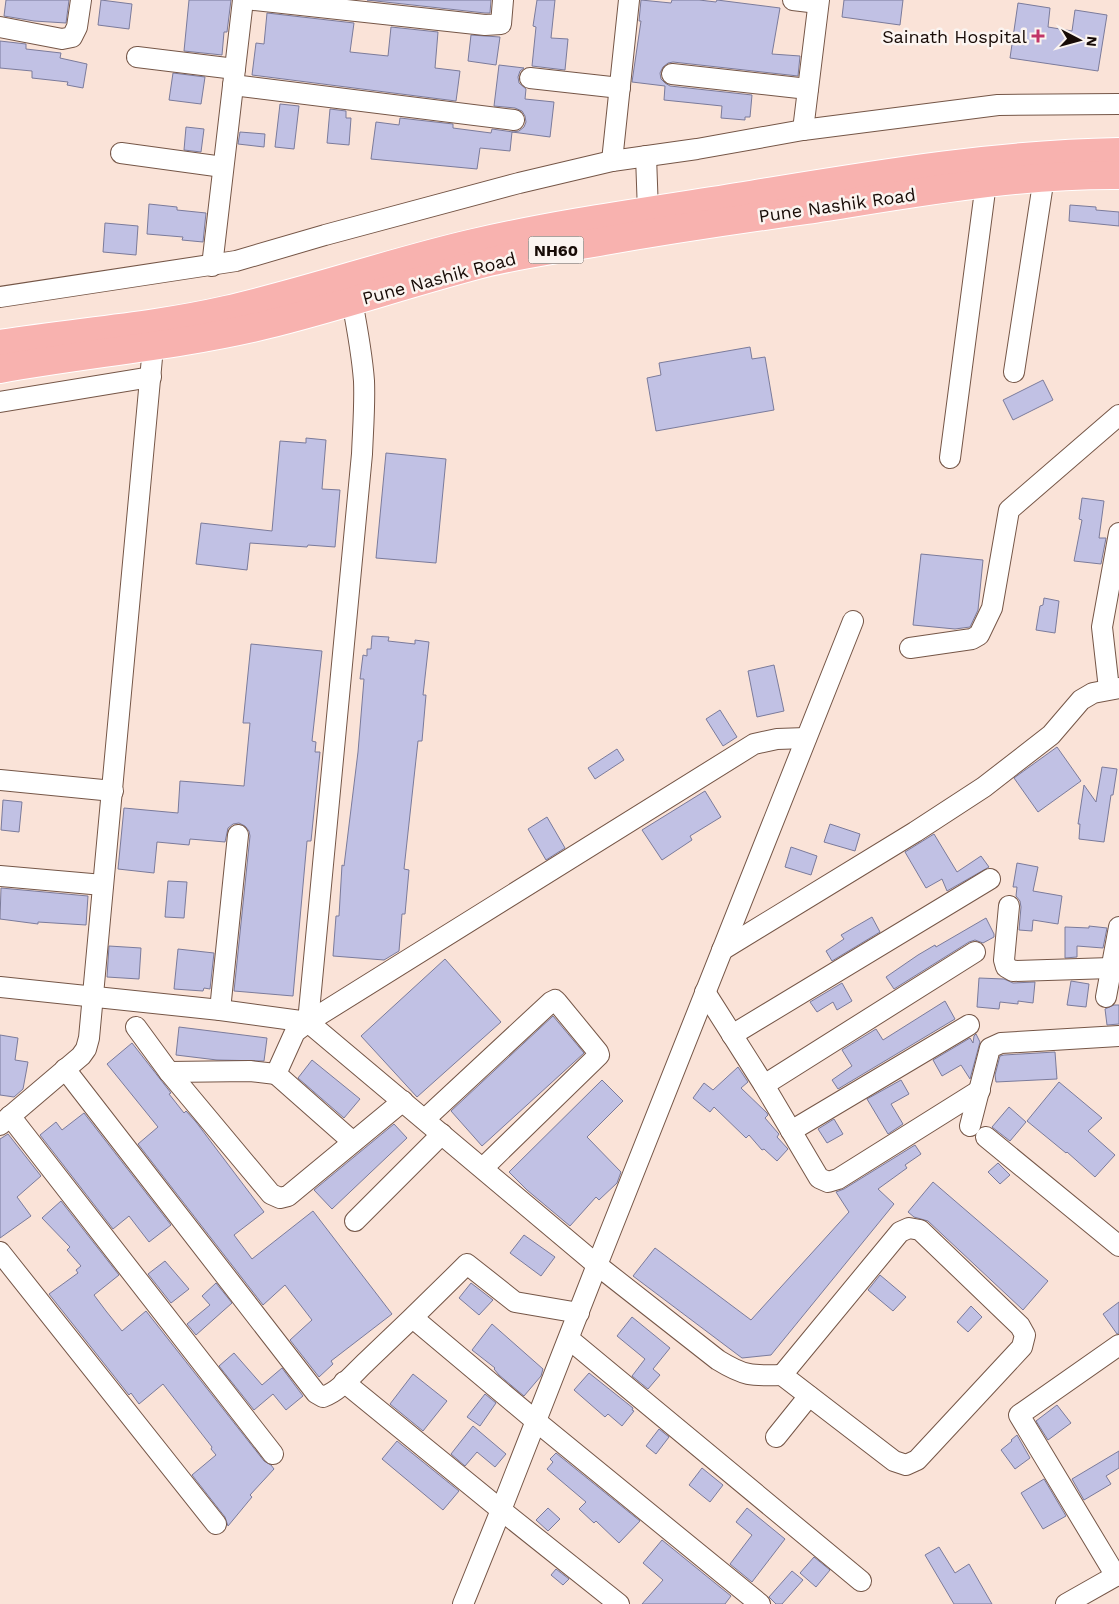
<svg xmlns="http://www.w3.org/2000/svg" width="1119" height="1604" font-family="'Work Sans',sans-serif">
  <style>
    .building { fill: #c1c1e4; stroke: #7b7b9b }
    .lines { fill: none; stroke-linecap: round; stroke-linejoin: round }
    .minor-casing { stroke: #755647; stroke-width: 22 }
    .highway-casing { stroke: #fff; stroke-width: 30 }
    .minor { stroke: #fff; stroke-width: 20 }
    .highway { stroke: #f8b2af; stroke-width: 28 }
    .poi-dot { fill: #c13568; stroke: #fbf4f0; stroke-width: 2 }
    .labels { text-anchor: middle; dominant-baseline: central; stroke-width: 5; stroke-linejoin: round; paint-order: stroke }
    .shield { fill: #fbf4f0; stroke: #5b514c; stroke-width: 1 }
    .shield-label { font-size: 16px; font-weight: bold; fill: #170b06 }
    .poi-label { font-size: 18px; fill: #170b06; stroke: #fbf4f0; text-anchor: end }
    .street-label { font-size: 18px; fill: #170b06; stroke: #fbf4f0 }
  </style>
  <rect width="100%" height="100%" fill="#fae3d8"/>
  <!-- building -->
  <g class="building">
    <polygon points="6,0 69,0 66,23 34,21 4,16"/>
    <polygon points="101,0 132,4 129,29 98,25"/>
    <polygon points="189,0 231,0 227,32 224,32 222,55 184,51"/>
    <polygon points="367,0 491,0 490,13 485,13"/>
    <polygon points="537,0 555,0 551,38 568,39 565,70 532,66 536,27 533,26"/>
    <polygon points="641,0 671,3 672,0 699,0 716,2 717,0 780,8 772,54 800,56 798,76 673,62 668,63 663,67 660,73 661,79 665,83 670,86 752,95 750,117 745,117 745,120 721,118 722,106 664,100 665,86 632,82 641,21 639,21"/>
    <polygon points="844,0 903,0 900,25 842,17"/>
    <polygon points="1018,3 1050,8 1048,27 1072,31 1075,10 1107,15 1098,71 1010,58"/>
    <polygon points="267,13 354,23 350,52 388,56 391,27 438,32 435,68 460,71 456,101 252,75 256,43 264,44"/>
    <polygon points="471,35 500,37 496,65 468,61"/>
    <polygon points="0,41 26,44 26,49 61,53 60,58 87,64 83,88 67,85 68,82 32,78 32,71 0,68"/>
    <polygon points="499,65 524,68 520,71 518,77 519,83 526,89 525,99 554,102 550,137 512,132 510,151 480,148 477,169 371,159 376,122 399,125 400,118 453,124 453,128 491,133 492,129 513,132 519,131 524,127 526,122 525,116 522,111 515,108 494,106"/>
    <polygon points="173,73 205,77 201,104 169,100"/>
    <polygon points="280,104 299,106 294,149 275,147"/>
    <polygon points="330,109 346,111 346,118 351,118 349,145 327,143"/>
    <polygon points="186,127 204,129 201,152 184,150"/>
    <polygon points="240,132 265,134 264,147 238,144"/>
    <polygon points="149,204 177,207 177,210 206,213 203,242 182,240 183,237 147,234"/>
    <polygon points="1070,205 1096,207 1096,210 1119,212 1119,226 1069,221"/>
    <polygon points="105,223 138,226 136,255 103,252"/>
    <polygon points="750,347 752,359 765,357 774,410 656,431 647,378 661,375 659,363"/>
    <polygon points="1043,380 1053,400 1013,420 1003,400"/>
    <polygon points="306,438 326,440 322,489 340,490 335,547 308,545 307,547 250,543 247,570 196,564 201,523 272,531 280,441 306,443"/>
    <polygon points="386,453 446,459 436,563 376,558"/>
    <polygon points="1082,498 1104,501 1099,538 1106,538 1101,564 1074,561 1082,520 1079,519"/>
    <polygon points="921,554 983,560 978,610 970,627 955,629 913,625"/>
    <polygon points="1044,598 1059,601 1055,633 1036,630 1040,606 1043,605"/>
    <polygon points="372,636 389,637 388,641 415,644 415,640 429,642 423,695 426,695 422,741 418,741 404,869 409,870 405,914 402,914 399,951 384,960 333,956 336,916 339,916 342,865 344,866 358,752 364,679 360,679 363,655 367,656 367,649 371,649"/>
    <polygon points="251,644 322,651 312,741 316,742 315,752 320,752 311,841 307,841 293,996 234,991 250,836 249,831 245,826 239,823 233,824 228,828 225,842 190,839 189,845 157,842 154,873 118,869 124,808 178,813 180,781 244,786 250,723 243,723"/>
    <polygon points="774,665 784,711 757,717 748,671"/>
    <polygon points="720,710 737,737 723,746 706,719"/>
    <polygon points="1057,747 1081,781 1038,812 1014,778"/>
    <polygon points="617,749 624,760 595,779 588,768"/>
    <polygon points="1102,767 1117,769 1113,795 1111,795 1104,842 1079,839 1080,824 1078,824 1084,785 1096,802"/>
    <polygon points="705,791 721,817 690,836 692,840 662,860 642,830"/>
    <polygon points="3,800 22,802 19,832 1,830"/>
    <polygon points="547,817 565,848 546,860 528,829"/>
    <polygon points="830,824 860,834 855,851 824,842"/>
    <polygon points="934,834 957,872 981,856 989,867 947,891 942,879 926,888 905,852"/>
    <polygon points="791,847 817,856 811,875 785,867"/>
    <polygon points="1017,863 1038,867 1033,891 1062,896 1058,924 1033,920 1032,931 1019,930 1021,907 1020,901 1016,896 1017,887 1013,887"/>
    <polygon points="168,881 187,882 184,918 165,917"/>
    <polygon points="1,888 88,896 86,925 38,922 38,924 0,919"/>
    <polygon points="872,917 880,932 832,961 826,951 844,939 841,935"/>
    <polygon points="986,918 994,934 994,937 983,943 975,940 969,942 894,989 886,977 918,955 935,945 936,947"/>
    <polygon points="1089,926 1107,928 1103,948 1077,946 1077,957 1065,958 1065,927 1089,928"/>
    <polygon points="109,946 141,948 139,979 107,977"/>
    <polygon points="178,949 214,953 210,989 204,988 203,991 174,989"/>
    <polygon points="445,959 501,1022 417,1097 361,1036"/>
    <polygon points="979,978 1004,979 1013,983 1035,982 1033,1003 1018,1001 1018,1004 1000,1002 999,1009 977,1007"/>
    <polygon points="1071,981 1089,984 1086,1007 1067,1005"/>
    <polygon points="842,983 852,1001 837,1010 833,1002 817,1012 810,1002"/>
    <polygon points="945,1001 955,1019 838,1089 832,1080 852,1066 842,1050 876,1029 883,1040"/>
    <polygon points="1114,1005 1119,1005 1119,1024 1107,1025 1105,1009"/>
    <polygon points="553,1016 584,1053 482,1146 451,1111"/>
    <polygon points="179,1027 267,1038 264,1061 217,1060 176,1055"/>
    <polygon points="976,1034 980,1042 970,1079 961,1065 942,1076 933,1060 970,1038 973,1043 974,1036"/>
    <polygon points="0,1035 18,1038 15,1060 28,1062 23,1089 14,1097 0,1095"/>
    <polygon points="132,1043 171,1093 169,1094 184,1113 186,1111 196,1122 264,1212 234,1235 252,1259 313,1211 392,1314 331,1361 333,1364 319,1377 290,1340 312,1320 285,1285 263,1305 138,1144 158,1127 107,1064"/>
    <polygon points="1055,1052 1057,1079 996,1082 995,1075 1000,1056 1004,1055"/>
    <polygon points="312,1060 360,1099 344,1118 298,1078"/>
    <polygon points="738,1067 748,1082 741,1088 767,1113 768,1115 765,1118 778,1133 779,1134 777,1137 788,1149 777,1161 764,1149 762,1150 749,1135 746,1138 714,1107 710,1112 693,1098 704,1083 713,1090"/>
    <polygon points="602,1080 623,1101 587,1137 621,1172 617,1183 599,1200 596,1197 570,1226 527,1190 509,1172"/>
    <polygon points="901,1080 909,1094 891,1104 903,1124 888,1134 867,1099"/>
    <polygon points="1059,1082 1102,1118 1088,1131 1115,1155 1095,1177 1067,1152 1066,1153 1027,1121"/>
    <polygon points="1009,1107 1026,1122 1010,1141 992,1127"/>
    <polygon points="84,1113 171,1225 149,1242 129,1216 113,1229 40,1135 56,1122 62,1130"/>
    <polygon points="834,1119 843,1134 827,1143 818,1129"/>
    <polygon points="394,1124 407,1138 332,1209 314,1190"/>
    <polygon points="8,1134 41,1176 17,1197 31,1216 0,1238 0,1139"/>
    <polygon points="915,1145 921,1154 905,1165 907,1168 878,1189 894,1204 771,1355 742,1358 633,1276 655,1248 751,1320 849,1212 836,1192 844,1189"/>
    <polygon points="998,1163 1010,1175 1000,1184 988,1172"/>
    <polygon points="933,1182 1048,1281 1023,1310 928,1221 914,1217 908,1212"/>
    <polygon points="61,1201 119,1275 94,1295 106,1311 122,1331 146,1311 264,1461 271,1465 274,1469 250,1495 252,1497 228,1526 225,1517 192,1475 216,1455 211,1449 212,1447 163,1384 139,1404 131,1393 129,1395 49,1294 78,1273 76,1270 81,1266 67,1250 70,1247 42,1218"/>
    <polygon points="524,1235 555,1257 541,1276 510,1253"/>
    <polygon points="165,1261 189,1289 171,1303 148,1274"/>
    <polygon points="880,1275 906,1297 893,1311 868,1290"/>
    <polygon points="216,1283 232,1303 196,1335 187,1324 210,1305 202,1296"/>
    <polygon points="471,1283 493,1300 479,1315 459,1298"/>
    <polygon points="1119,1302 1119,1333 1117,1334 1103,1314"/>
    <polygon points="971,1306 982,1317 968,1332 957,1322"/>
    <polygon points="632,1317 670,1348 653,1369 660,1375 648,1389 632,1376 645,1359 617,1336"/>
    <polygon points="492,1324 543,1369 541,1376 524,1396 499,1375 494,1369 495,1368 472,1350"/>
    <polygon points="234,1353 262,1385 282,1368 303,1396 286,1410 273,1394 254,1410 219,1366"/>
    <polygon points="589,1373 633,1408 632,1410 634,1411 622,1426 608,1414 605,1417 574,1390"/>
    <polygon points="413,1374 447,1401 423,1431 390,1404"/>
    <polygon points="485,1394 496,1403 480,1426 467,1417"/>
    <polygon points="1057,1405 1071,1423 1048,1440 1036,1421"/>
    <polygon points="473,1426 506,1454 495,1467 477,1452 465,1466 451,1454"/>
    <polygon points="659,1429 669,1437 656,1454 646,1446"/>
    <polygon points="1017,1435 1030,1458 1015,1469 1001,1450 1012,1441 1011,1440"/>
    <polygon points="397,1441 459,1491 443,1510 382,1459"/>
    <polygon points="1119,1451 1119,1468 1106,1476 1111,1484 1084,1500 1072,1479"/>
    <polygon points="556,1453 640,1521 619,1543 596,1521 594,1523 579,1509 586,1502 547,1469 553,1462 550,1459"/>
    <polygon points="702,1468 723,1485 710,1502 689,1485"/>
    <polygon points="1044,1479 1066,1516 1043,1529 1021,1493"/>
    <polygon points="548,1508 560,1519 548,1531 536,1520"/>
    <polygon points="747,1508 785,1539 752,1582 730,1564 752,1535 736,1522"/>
    <polygon points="662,1540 731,1596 725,1604 642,1604 663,1580 643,1563"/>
    <polygon points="939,1547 955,1573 969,1564 992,1604 954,1604 925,1555"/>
    <polygon points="814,1557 830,1570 816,1587 800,1573"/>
    <polygon points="556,1569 569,1579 563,1585 551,1575"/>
    <polygon points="792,1571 803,1580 782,1604 776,1604 769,1597"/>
  </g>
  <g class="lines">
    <defs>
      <g id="minor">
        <polyline points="254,0 485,25 501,24 503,0"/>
        <polyline points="793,0 818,3"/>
        <polyline points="0,27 62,39 72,37 77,27 81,0"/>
        <polyline points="137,57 235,69"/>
        <polyline points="672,74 808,89"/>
        <polyline points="530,78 620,88"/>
        <polyline points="233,85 514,120"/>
        <polyline points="803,130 819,0"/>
        <polyline points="121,153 223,167"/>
        <polyline points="646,156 648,212"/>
        <polyline points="612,161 629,0"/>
        <polyline points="212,266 243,0"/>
        <polyline points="0,297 236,261 325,235 519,183 612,161 697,149 803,130 998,105 1119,104"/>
        <path d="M352,301C357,327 362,354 364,381C365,405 363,429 362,454L308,1022L597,1265L718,1360C744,1376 751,1376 782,1375"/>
        <polyline points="1014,372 1044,177"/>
        <polyline points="0,402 151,377"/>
        <polyline points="950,458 986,183"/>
        <polyline points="910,648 972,639 979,635 992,608 1009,510 1119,415"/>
        <polyline points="1109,689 1102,627 1119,533"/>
        <polyline points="0,780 113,791"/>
        <polyline points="0,876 103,885"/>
        <polyline points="1009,906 1004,960 1006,967 1013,971 1111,968"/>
        <polyline points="722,950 915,832 984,787 1051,735 1081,700 1093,693 1119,688"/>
        <polyline points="0,987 220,1010 308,1022"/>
        <polyline points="705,992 764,1085 819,1178 828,1182 838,1179 980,1090"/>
        <polyline points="1106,997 1119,927"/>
        <polyline points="220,1010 238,835"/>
        <polyline points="136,1027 169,1072 271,1194 280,1198 288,1196 403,1101"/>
        <polyline points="732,1035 990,879"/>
        <path d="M65,1069L316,1393L323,1397C340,1391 354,1373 367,1361C401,1329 434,1297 467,1264L515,1302L579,1313"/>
        <polyline points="169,1072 250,1071 276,1074 295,1032 308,1022 754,744 777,739 806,738"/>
        <polyline points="276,1074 353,1142"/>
        <polyline points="764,1085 975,952"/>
        <polyline points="10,1116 273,1454"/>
        <polyline points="425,1119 551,1002 555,1000 557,1002 598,1052 599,1055 483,1168"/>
        <polyline points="0,1125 81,1056 86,1049 89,1038 153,347"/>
        <polyline points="970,1126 990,1048 1001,1043 1119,1036"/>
        <polyline points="791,1131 969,1025"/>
        <polyline points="986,1137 1119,1246"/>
        <polyline points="355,1221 442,1134"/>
        <polygon points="909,1228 920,1230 1020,1326 1025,1335 1022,1347 917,1460 906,1465 894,1461 782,1375 900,1232"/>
        <polyline points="0,1252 216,1524"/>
        <polyline points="413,1318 537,1422 760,1604"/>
        <polyline points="569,1339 861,1581"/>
        <polyline points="344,1382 501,1510 463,1604"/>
        <polyline points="776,1437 809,1396"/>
        <polyline points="1116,1576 1019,1415 1119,1345"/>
        <polyline points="619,1604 501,1510 597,1265 853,621"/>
        <polyline points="1066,1604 1119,1574"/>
      </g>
      <g id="highway">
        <path d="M0,344C75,332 152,327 226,310C310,291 391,262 474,243C565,222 658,210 750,195C873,175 995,154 1119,152"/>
        <path d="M0,369C88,353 178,346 265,325C339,307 411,282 485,263C518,255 553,250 587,244C660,231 733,220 807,210C910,194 1014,174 1119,175"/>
      </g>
    </defs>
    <!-- minor casing -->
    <use href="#minor" class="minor-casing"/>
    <!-- highway casing -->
    <use href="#highway" class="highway-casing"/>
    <!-- minor -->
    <use href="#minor" class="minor"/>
    <!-- highway -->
    <use href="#highway" class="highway"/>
  </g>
  <!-- markers -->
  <path class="poi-dot" d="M1035.5 28.5h5v5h5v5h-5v5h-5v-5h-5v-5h5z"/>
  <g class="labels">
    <!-- shield labels -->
    <rect class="shield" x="528.5" y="236.5" width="55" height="27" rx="4"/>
    <g class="shield-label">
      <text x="556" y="250">NH60</text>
    </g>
    <!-- poi labels -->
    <g class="poi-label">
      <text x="1027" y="36">Sainath Hospital</text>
    </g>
    <!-- street labels -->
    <g class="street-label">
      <text transform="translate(837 205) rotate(-8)">Pune Nashik Road</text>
      <text transform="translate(439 278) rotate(-15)">Pune Nashik Road</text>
    </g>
  </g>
  <!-- north arrow -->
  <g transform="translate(1079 40) rotate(96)" stroke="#fbf4f0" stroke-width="4" paint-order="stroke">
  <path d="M0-4L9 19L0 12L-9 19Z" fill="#170b06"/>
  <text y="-8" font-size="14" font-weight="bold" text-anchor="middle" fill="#170b06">N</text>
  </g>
</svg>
